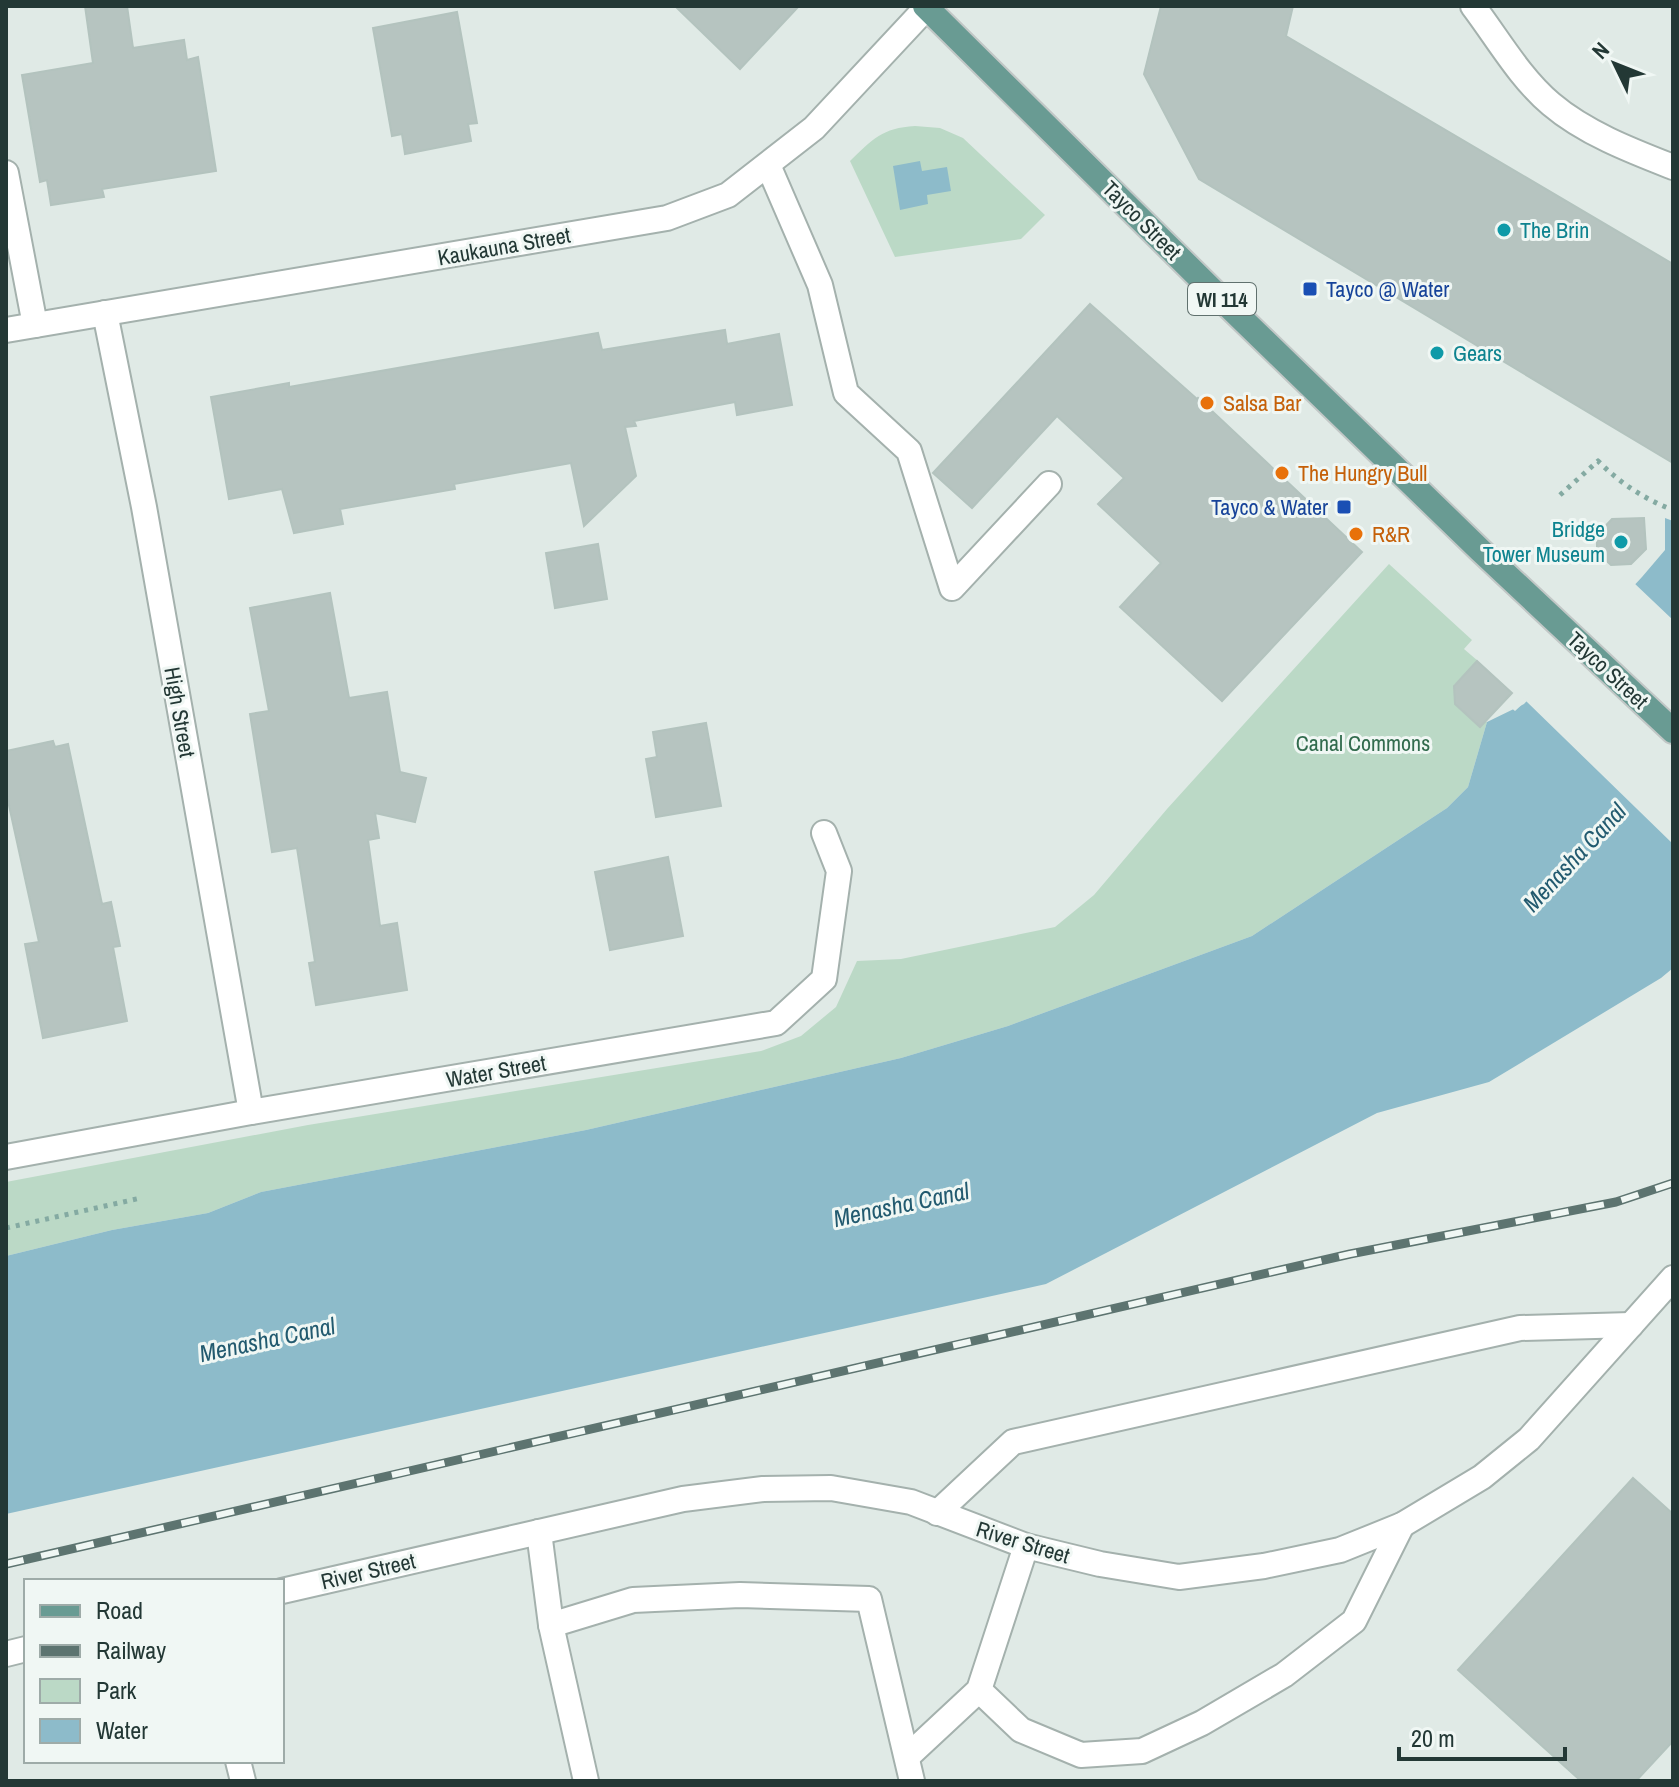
<svg xmlns="http://www.w3.org/2000/svg" width="1679" height="1787" font-family="'Archivo Narrow',sans-serif">
  <style>
    .green { fill: #bbd9c6 }
    .water { fill: #8dbbca }
    .pier { fill: #e0eae6 }
    .building { fill: #b6c4c0; stroke: #b3c3be; stroke-width: 2 }
    .lines { fill: none; stroke-linecap: round; stroke-linejoin: round }
    .service-casing { stroke: #a4b1ad; stroke-width: 28 }
    .minor-casing { stroke: #a4b1ad; stroke-width: 28 }
    .primary-casing { stroke: #c1c7c6; stroke-width: 28 }
    .path { stroke: #84aaa2; stroke-width: 5; stroke-dasharray: 4 6; stroke-linecap: butt }
    .service { stroke: #fff; stroke-width: 24 }
    .minor { stroke: #fff; stroke-width: 24 }
    .primary { stroke: #699b93; stroke-width: 24 }
    .rail-casing { stroke: #5d7470; stroke-width: 9 }
    .rail { stroke: #f0f7f4; stroke-width: 6; stroke-dasharray: 18; stroke-linecap: butt }
    .culture-dot { fill: #0f9aa8; stroke: #f0f7f4; stroke-width: 3 }
    .transit-dot { fill: #1a4fb4; stroke: #f0f7f4; stroke-width: 3 }
    .food-dot { fill: #e8710a; stroke: #f0f7f4; stroke-width: 3 }
    .labels { text-anchor: middle; dominant-baseline: central; stroke-width: 6; stroke-linejoin: round; paint-order: stroke }
    .shield { fill: #f0f7f4; stroke: #60716e; stroke-width: 2 }
    .shield-label { font-size: 20px; font-weight: bold; fill: #233835 }
    .street-label { font-size: 22px; fill: #233835; stroke: #f0f7f4 }
    .culture-label { font-size: 22px; fill: #0d838f; stroke: #f0f7f4; text-anchor: start }
    .transit-label { font-size: 22px; fill: #164399; stroke: #f0f7f4; text-anchor: start }
    .food-label { font-size: 22px; fill: #c56008; stroke: #f0f7f4; text-anchor: start }
    .park-label { font-size: 22px; fill: #316b4d; stroke: #f0f7f4 }
    .water-label { font-size: 24px; font-style: italic; fill: #225a6f; stroke: #f0f7f4 }
  </style>
  <rect width="100%" height="100%" fill="#e0eae6"/>
  <!-- green -->
  <g class="green">
    <path d="M915,126L940,128L963,138L1045,215L1021,239L895,257L850,161C873,139 882,128 915,126Z"/>
    <polygon points="1389,564 1472,640 1464,649 1478,661 1454,685 1455,703 1472,719 1487,722 1468,787 1447,808 1252,936 1008,1026 901,1058 586,1130 261,1192 208,1213 112,1230 6,1256 6,1182 308,1125 761,1051 801,1036 836,1007 857,961 901,959 1055,927 1094,895 1167,809"/>
  </g>
  <!-- water -->
  <g class="water">
    <polygon points="920,161 922,171 947,167 951,191 927,195 928,204 900,210 893,166"/>
    <polygon points="1665,518 1673,521 1673,968 1661,978 1489,1082 1377,1113 1046,1284 6,1514 6,1256 112,1230 208,1213 261,1192 586,1130 901,1058 1008,1026 1252,936 1447,808 1468,787 1487,722 1524,704 1642,577 1665,550"/>
  </g>
  <!-- pier -->
  <polygon class="pier" points="1633,582 1673,620 1673,844 1526,701 1515,711 1509,706 1522,700"/>
  <!-- building -->
  <g class="building">
    <polygon points="85,6 127,6 133,48 184,40 187,60 198,57 216,171 102,189 104,197 51,205 47,180 40,182 22,75 93,63"/>
    <polygon points="675,6 799,6 740,69"/>
    <polygon points="1161,6 1293,6 1286,36 1673,264 1673,463 1199,179 1144,74"/>
    <polygon points="457,12 477,123 468,124 471,141 405,154 402,134 392,136 373,28"/>
    <polygon points="1090,304 1197,399 1198,398 1362,552 1222,701 1120,607 1161,563 1098,504 1124,478 1057,416 972,508 933,473"/>
    <polygon points="725,330 727,344 779,334 792,405 737,415 735,402 634,421 636,426 625,427 636,476 584,526 571,463 454,484 455,489 340,509 343,524 294,533 282,489 229,499 211,397 289,383 289,387 598,333 602,350"/>
    <polygon points="1644,518 1646,549 1631,564 1611,565 1597,552 1597,535 1612,519"/>
    <polygon points="598,544 607,599 555,608 546,553"/>
    <polygon points="330,593 349,698 387,692 400,772 426,778 415,822 375,813 379,838 368,840 380,926 397,923 407,990 316,1005 309,963 315,962 297,848 272,852 250,714 269,711 250,608"/>
    <polygon points="1477,661 1512,693 1480,727 1455,704 1454,686"/>
    <polygon points="706,723 721,806 656,817 646,759 657,757 653,732"/>
    <polygon points="53,741 55,747 68,744 102,904 111,902 120,946 113,947 127,1021 43,1038 25,944 39,942 6,792 6,751"/>
    <polygon points="668,857 683,936 610,950 595,872"/>
    <polygon points="1633,1478 1673,1514 1673,1741 1636,1781 1581,1781 1458,1670"/>
  </g>
  <g class="lines">
    <defs>
      <g id="service">
        <path d="M1473,6C1498,39 1520,78 1551,104C1585,133 1632,151 1673,167"/>
        <polyline points="768,165 820,285 846,393 909,451 952,588 1049,484"/>
        <polyline points="6,173 35,325"/>
        <polyline points="937,1513 1013,1442 1520,1328 1631,1325"/>
        <polyline points="539,1532 551,1625 633,1600 740,1595 869,1599 912,1781"/>
        <polyline points="551,1625 586,1781"/>
        <polyline points="979,1690 1021,1730 1081,1755 1142,1751 1202,1723 1284,1675 1354,1621 1402,1525"/>
        <polyline points="907,1757 979,1690 1026,1546"/>
        <polyline points="238,1761 243,1781"/>
      </g>
      <g id="minor">
        <polyline points="105,313 144,507 251,1112"/>
        <polyline points="6,330 667,218 728,195 814,128 927,7"/>
        <polyline points="6,1157 251,1112 776,1023 824,979 839,871 824,833"/>
        <polyline points="282,1591 683,1499 763,1489 831,1488 911,1502 1026,1546 1100,1564 1179,1577 1264,1566 1340,1550 1402,1525 1482,1477 1529,1439 1673,1278"/>
        <polyline points="6,1654 26,1649"/>
      </g>
      <polyline id="primary" points="925,6 1213,291 1480,550 1673,731"/>
    </defs>
    <!-- service casing -->
    <use href="#service" class="service-casing"/>
    <!-- minor casing -->
    <use href="#minor" class="minor-casing"/>
    <!-- primary casing -->
    <use href="#primary" class="primary-casing"/>
    <!-- path -->
    <g class="path">
      <path d="M1560,495L1598,461C1620,483 1644,499 1673,510"/>
      <polyline points="6,1228 141,1198"/>
    </g>
    <!-- service -->
    <use href="#service" class="service"/>
    <!-- minor -->
    <use href="#minor" class="minor"/>
    <!-- primary -->
    <use href="#primary" class="primary"/>
    <defs>
      <polyline id="rail" points="6,1564 1350,1254 1616,1202 1673,1183"/>
    </defs>
    <!-- rail casing -->
    <use href="#rail" class="rail-casing"/>
    <!-- rail -->
    <use href="#rail" class="rail"/>
  </g>
  <!-- markers -->
  <g class="culture-dot">
    <circle cx="1504" cy="230" r="8"/>
    <circle cx="1437" cy="353" r="8"/>
    <circle cx="1621" cy="542" r="8"/>
  </g>
  <g class="transit-dot">
    <rect x="1302" y="281" width="16" height="16" rx="4"/>
    <rect x="1336" y="499" width="16" height="16" rx="4"/>
  </g>
  <g class="food-dot">
    <circle cx="1207" cy="403" r="8"/>
    <circle cx="1282" cy="473" r="8"/>
    <circle cx="1356" cy="534" r="8"/>
  </g>
  <g class="labels">
    <!-- shield labels -->
    <rect class="shield" x="1188" y="283" width="68" height="32" rx="6"/>
    <g class="shield-label">
      <text x="1222" y="299">WI 114</text>
    </g>
    <!-- street labels -->
    <g class="street-label">
      <text transform="translate(1142 220) rotate(45)">Tayco Street</text>
      <text transform="translate(504 246) rotate(-10)">Kaukauna Street</text>
      <text transform="translate(1608 670) rotate(43)">Tayco Street</text>
      <text transform="translate(180 712) rotate(80)">High Street</text>
      <text transform="translate(496 1071) rotate(-10)">Water Street</text>
      <text transform="translate(1023 1542) rotate(17)">River Street</text>
      <text transform="translate(368 1571) rotate(-13)">River Street</text>
    </g>
    <!-- culture labels -->
    <g class="culture-label">
      <text x="1520" y="230">The Brin</text>
      <text x="1453" y="353">Gears</text>
      <text x="1605" y="529" text-anchor="end">Bridge<tspan x="1605" dy="25">Tower Museum</tspan></text>
    </g>
    <!-- transit labels -->
    <g class="transit-label">
      <text x="1326" y="289">Tayco @ Water</text>
      <text x="1328" y="507" text-anchor="end">Tayco &amp; Water</text>
    </g>
    <!-- food labels -->
    <g class="food-label">
      <text x="1223" y="403">Salsa Bar</text>
      <text x="1298" y="473">The Hungry Bull</text>
      <text x="1372" y="534">R&amp;R</text>
    </g>
    <!-- park labels -->
    <g class="park-label">
      <text x="1363" y="743">Canal Commons</text>
    </g>
    <!-- water labels -->
    <g class="water-label">
      <text transform="translate(1574 857) rotate(-47)">Menasha Canal</text>
      <text transform="translate(901 1204) rotate(-12)">Menasha Canal</text>
      <text transform="translate(267 1339) rotate(-12)">Menasha Canal</text>
    </g>
  </g>
  <!-- border -->
  <rect width="1679" height="1787" fill="none" stroke="#233835" stroke-width="16"/>
  <!-- legend -->
  <rect x="24" y="1579" width="260" height="184" fill="#f0f7f4" stroke="#9eaba8" stroke-width="2"/>
  <rect x="40" y="1605" width="40" height="12" fill="#699b93" stroke="#9eaba8" stroke-width="2"/>
  <text x="96" y="1619" font-size="24" fill="#233835">Road</text>
  <rect x="40" y="1645" width="40" height="12" fill="#5d7470" stroke="#9eaba8" stroke-width="2"/>
  <text x="96" y="1659" font-size="24" fill="#233835">Railway</text>
  <rect x="40" y="1679" width="40" height="24" fill="#bbd9c6" stroke="#9eaba8" stroke-width="2"/>
  <text x="96" y="1699" font-size="24" fill="#233835">Park</text>
  <rect x="40" y="1719" width="40" height="24" fill="#8dbbca" stroke="#9eaba8" stroke-width="2"/>
  <text x="96" y="1739" font-size="24" fill="#233835">Water</text>
  <!-- north arrow -->
  <g transform="translate(1615 64) rotate(313)" stroke="#f0f7f4" stroke-width="6" paint-order="stroke">
  <path d="M0-6L14 30L0 20L-14 30Z" fill="#233835"/>
  <text y="-12" font-size="22" font-weight="bold" text-anchor="middle" fill="#233835">N</text>
  </g>
  <!-- scale -->
  <path d="M1399 1747v12h166v-12" fill="none" stroke="#233835" stroke-width="4"/>
  <text x="1411" y="1747" font-size="24" fill="#233835" stroke="#f0f7f4" stroke-width="6" paint-order="stroke">20 m</text>
</svg>
